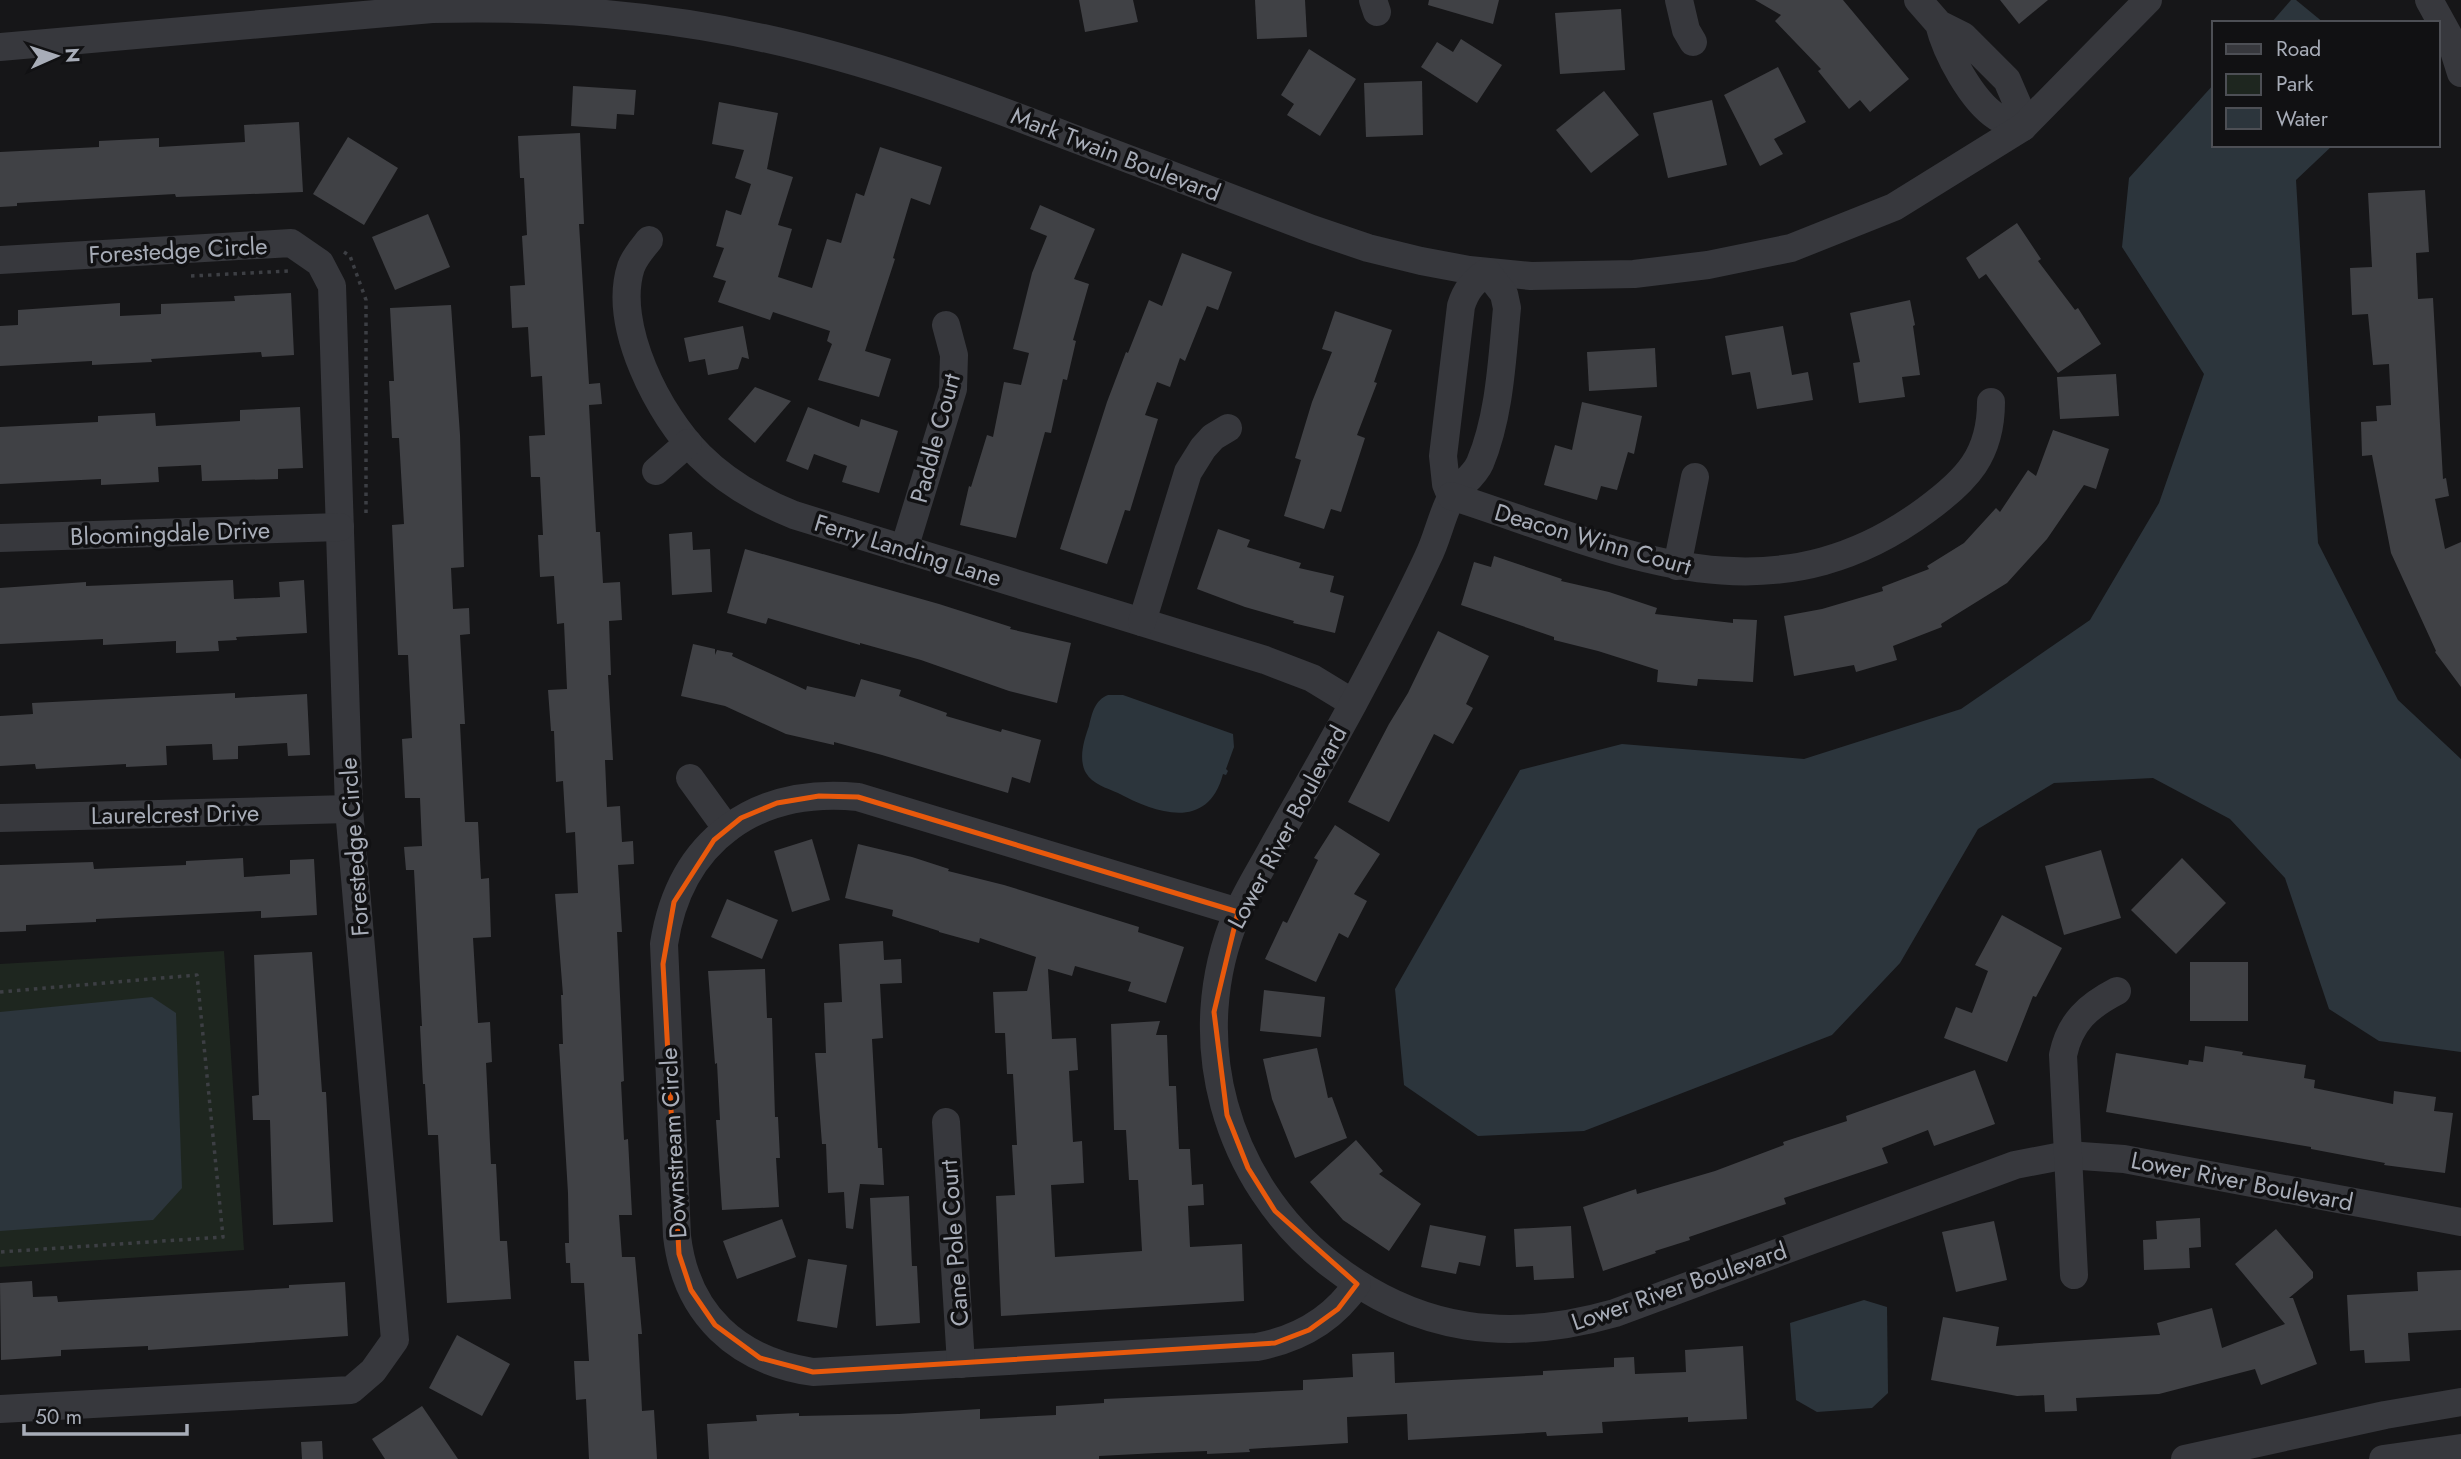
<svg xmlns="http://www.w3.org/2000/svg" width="2461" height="1459" font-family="Jost,sans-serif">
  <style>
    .green { fill: #1e261f }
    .water { fill: #2c353c }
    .building { fill: #404145 }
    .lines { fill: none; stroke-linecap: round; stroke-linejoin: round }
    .path { stroke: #3d3f44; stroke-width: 3.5; stroke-dasharray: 3.5 5; stroke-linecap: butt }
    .minor { stroke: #37383d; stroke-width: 28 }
    .marked { fill: none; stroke: #e8590c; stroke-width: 5; stroke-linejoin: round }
    .labels { text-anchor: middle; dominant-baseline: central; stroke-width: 7; stroke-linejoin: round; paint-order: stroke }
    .street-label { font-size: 24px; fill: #a8adb8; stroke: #111113 }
  </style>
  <rect width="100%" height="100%" fill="#161618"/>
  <!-- green -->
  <polygon class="green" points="224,951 244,1250 0,1267 0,964"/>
  <!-- water -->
  <g class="water">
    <polygon points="2291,0 2296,0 2324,23 2271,23"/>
    <polygon points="2214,84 2214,145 2333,145 2296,180 2318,543 2398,700 2461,759 2461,1052 2379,1041 2329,1009 2285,878 2230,819 2153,778 2054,783 1978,829 1900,963 1832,1035 1584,1131 1478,1136 1404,1085 1395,989 1520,770 1622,744 1804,759 1961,709 2090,620 2159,503 2204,374 2122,247 2129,178"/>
    <path d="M1108,695H1123L1233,734L1234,747L1226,769L1228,771L1226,775L1223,774C1208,831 1157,814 1118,793C1107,788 1092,784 1086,773C1078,759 1084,740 1089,726C1092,713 1095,700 1108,695Z"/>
    <polygon points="152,997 176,1013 182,1188 153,1220 0,1231 0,1012"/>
    <polygon points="1864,1300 1887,1307 1888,1393 1872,1408 1817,1412 1796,1400 1790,1323"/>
  </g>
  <!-- building -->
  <g class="building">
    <polygon points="1079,0 1133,0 1138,22 1085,32"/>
    <polygon points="1255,0 1305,0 1307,37 1257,39"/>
    <polygon points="1429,0 1499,0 1493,24 1428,5"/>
    <polygon points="1755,0 1843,0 1909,79 1870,112 1860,100 1849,109 1818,71 1821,69 1775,21 1781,15"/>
    <polygon points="2000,0 2048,0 2019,24"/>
    <polygon points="1621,9 1625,70 1560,74 1555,13"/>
    <polygon points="1461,39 1502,65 1477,103 1421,67 1437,42 1453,52"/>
    <polygon points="1309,49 1356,79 1320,136 1287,115 1294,104 1281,95"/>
    <polygon points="1778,67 1806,122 1774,139 1783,154 1760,166 1724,95"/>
    <polygon points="1422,81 1423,135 1366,137 1364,83"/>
    <polygon points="573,86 636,90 634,115 617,114 616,129 571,126"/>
    <polygon points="1604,91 1639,135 1591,173 1556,130"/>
    <polygon points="1712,100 1727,165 1668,178 1653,113"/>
    <polygon points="719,102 778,113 767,169 793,177 778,225 792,229 778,277 812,288 827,239 841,243 856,193 864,196 880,147 942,167 930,205 911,198 893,258 895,259 865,351 891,359 879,397 818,380 832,344 827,341 830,331 773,312 770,320 718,302 726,281 713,277 724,248 716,246 726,210 741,215 751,184 735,178 744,150 712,144"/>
    <polygon points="299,122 303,192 176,197 175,194 17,203 17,206 0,207 0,152 99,147 99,141 159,138 159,147 245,142 244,125"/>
    <polygon points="580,133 584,224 579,224 589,384 600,383 602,404 589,405 596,532 600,532 603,583 620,582 622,620 609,621 611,675 608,675 613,760 605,760 607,807 620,806 622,842 633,841 634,864 618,865 622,932 617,932 624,1081 621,1082 624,1140 628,1139 632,1215 619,1215 622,1257 635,1257 642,1334 638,1334 642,1411 654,1410 657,1459 589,1459 586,1399 576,1400 574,1361 589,1361 584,1283 571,1283 570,1263 566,1263 565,1243 569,1243 568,1193 559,1044 563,1044 561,995 563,995 555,894 578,893 575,832 566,833 563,781 556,782 554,731 551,731 548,690 567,689 564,623 557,624 554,576 540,577 538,535 543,535 540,477 531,477 529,436 545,435 542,376 531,377 528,327 512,328 510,286 525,285 522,236 527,235 524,178 520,178 518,136"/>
    <polygon points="348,137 398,168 364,225 313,194"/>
    <polygon points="2425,190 2429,252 2416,253 2418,299 2433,298 2443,479 2446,478 2449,496 2435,499 2445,549 2461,542 2461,687 2435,652 2436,651 2391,553 2372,455 2362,456 2361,422 2377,421 2376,406 2391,405 2389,364 2373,365 2368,314 2352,315 2350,268 2372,267 2368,193"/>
    <polygon points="1040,205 1095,229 1074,279 1089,284 1073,340 1076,341 1067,380 1063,379 1051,433 1045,432 1016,538 960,525 969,486 971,487 987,435 993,437 1004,382 1021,385 1029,353 1013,349 1032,273 1047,236 1030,229"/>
    <polygon points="428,214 450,267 395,290 372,237"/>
    <polygon points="2017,223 2041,259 2038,261 2075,310 2078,308 2101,344 2058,373 1986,274 1979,279 1966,258"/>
    <polygon points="1182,253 1232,272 1218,310 1207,306 1185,361 1180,358 1170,387 1157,382 1145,415 1158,419 1130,511 1125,510 1107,564 1060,549 1107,402 1126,352 1128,353 1149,300 1162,306"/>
    <polygon points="291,293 294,355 262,357 261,352 151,359 152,362 92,365 92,361 0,366 0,326 18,325 18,310 120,303 120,316 161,314 161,304 235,301 234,296"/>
    <polygon points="1910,300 1915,325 1913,326 1920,375 1902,377 1905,397 1859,403 1853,363 1860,362 1850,313"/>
    <polygon points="451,305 460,435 464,567 451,568 453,609 469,608 470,634 460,635 465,724 460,724 465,822 478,822 481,879 489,878 491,937 473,938 478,1023 490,1022 492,1062 486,1063 491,1164 496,1164 500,1241 507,1241 511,1299 447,1303 438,1135 428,1135 425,1084 423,1084 420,1026 422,1026 414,870 406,870 404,847 422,846 420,798 405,798 402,739 412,738 408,655 398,655 392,525 404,524 399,438 392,438 389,381 394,381 390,308"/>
    <polygon points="1335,311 1392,330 1374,382 1377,383 1357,435 1365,438 1341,512 1331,509 1324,529 1284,516 1301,460 1295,458 1312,402 1332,352 1322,349"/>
    <polygon points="743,326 749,359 742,357 738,369 708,375 705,359 689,362 684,338"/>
    <polygon points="1783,326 1792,375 1808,372 1813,400 1757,409 1750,372 1732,375 1725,336"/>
    <polygon points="1655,348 1657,387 1589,391 1587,352"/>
    <polygon points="2116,374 2119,416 2060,419 2057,377"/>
    <polygon points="755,387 791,401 755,443 728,419"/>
    <polygon points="1582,402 1642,416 1634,454 1628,452 1617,490 1601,486 1597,500 1544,485 1555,445 1572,450"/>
    <polygon points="300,407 303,468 278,469 278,479 202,481 201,465 158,467 159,482 101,485 101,479 0,484 0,427 98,422 98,416 155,413 156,426 240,421 240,410"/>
    <polygon points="808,407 859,427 861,419 898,431 879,493 842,482 847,466 814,454 808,470 786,461"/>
    <polygon points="2053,430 2109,449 2096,489 2084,485 2047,539 2007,583 1941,624 1942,627 1893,646 1897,660 1856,672 1854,665 1794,676 1784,616 1822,609 1883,591 1882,587 1929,569 1927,566 1964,543 1996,508 2000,512 2028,470 2036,476"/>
    <polygon points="1218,529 1250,540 1247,547 1301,563 1299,568 1334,576 1330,592 1344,596 1335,633 1293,623 1294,621 1245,607 1197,589"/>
    <polygon points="692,532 693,550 710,549 712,592 672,595 669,534"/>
    <polygon points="745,549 939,604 1011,627 1010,629 1071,643 1057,703 1009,691 921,660 860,643 860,645 768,618 766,624 727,613"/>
    <polygon points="1494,556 1562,579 1561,581 1609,592 1657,608 1655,614 1733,623 1733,619 1757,620 1753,682 1698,679 1697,686 1657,682 1658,670 1598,651 1554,640 1554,637 1461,605 1474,562 1491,567"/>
    <polygon points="233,580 234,599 280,597 279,582 304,580 307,633 236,637 237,640 218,641 219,651 176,653 176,641 103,645 103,639 0,644 0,588 86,582 86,586"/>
    <polygon points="1438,631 1489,656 1466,704 1473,708 1453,744 1434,734 1389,822 1348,802 1389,724 1408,693"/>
    <polygon points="693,644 715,649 715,655 717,650 733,653 732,656 806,690 807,686 855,697 861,679 901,690 899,696 947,713 946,716 1001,732 1002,729 1041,740 1030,783 1012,777 1008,793 882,755 834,742 834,745 786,734 725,706 681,696"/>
    <polygon points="235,693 235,698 307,694 310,755 288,756 287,743 238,746 238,759 213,760 212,744 166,746 167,765 126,767 126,764 36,769 35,764 0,766 0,716 33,714 32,703"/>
    <polygon points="1335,825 1380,854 1354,894 1367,901 1348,938 1339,933 1316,982 1265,959 1283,921 1287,923 1318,860 1314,858"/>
    <polygon points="812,839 830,900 792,912 774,851"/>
    <polygon points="858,844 912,857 949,869 948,871 1004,885 1139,927 1138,932 1184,947 1166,1003 1128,991 1131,982 1075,966 1072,976 1048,969 1052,1039 1076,1038 1078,1070 1069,1071 1073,1142 1082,1141 1084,1183 1051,1185 1055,1257 1142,1251 1138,1180 1129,1180 1126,1130 1114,1130 1111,1024 1160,1021 1156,1035 1167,1035 1169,1086 1176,1086 1179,1149 1190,1149 1192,1185 1203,1184 1204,1205 1188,1206 1190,1247 1242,1244 1244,1301 1001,1316 996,1196 1015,1195 1012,1145 1017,1145 1013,1074 1007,1074 1005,1033 995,1033 993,992 1027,991 1036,957 980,938 979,943 939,932 939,931 892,916 893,910 845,898"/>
    <polygon points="2101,850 2121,918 2064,935 2045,866"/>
    <polygon points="243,858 244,877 290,874 290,860 314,859 317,915 261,918 261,911 96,919 96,922 26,925 26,931 0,932 0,865 93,862 94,869 186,865 186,861"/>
    <polygon points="2182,858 2226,903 2176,954 2131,910"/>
    <polygon points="727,899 778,920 762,959 711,937"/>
    <polygon points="2002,915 2062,948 2036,997 2033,996 2007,1062 1944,1038 1956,1007 1972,1013 1988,971 1975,965"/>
    <polygon points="883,941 884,960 901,959 902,983 880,984 883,1038 872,1039 878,1148 882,1148 884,1185 860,1184 853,1229 846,1228 844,1192 828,1193 826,1144 822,1144 815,1053 826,1053 824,1003 842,1002 839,944"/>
    <polygon points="312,952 322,1092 326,1092 333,1222 273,1225 270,1120 253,1120 252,1096 259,1095 254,955"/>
    <rect x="2190" y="962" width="58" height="59"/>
    <polygon points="765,969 767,1018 772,1018 775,1117 778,1117 780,1158 776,1158 779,1207 722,1210 716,1120 720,1120 717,1063 715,1064 708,971"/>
    <polygon points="1264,990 1325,997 1321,1037 1260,1031"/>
    <polygon points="2205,1046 2243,1052 2242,1055 2306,1065 2304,1078 2315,1080 2314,1088 2393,1104 2394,1091 2436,1097 2434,1111 2453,1113 2445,1173 2384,1165 2385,1163 2311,1149 2311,1147 2106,1112 2116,1053 2188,1065 2189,1060 2203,1062"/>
    <polygon points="1317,1048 1328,1098 1332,1097 1347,1138 1295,1158 1272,1099 1263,1059"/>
    <polygon points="1975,1070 1995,1124 1934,1146 1928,1130 1882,1148 1888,1163 1784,1198 1786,1204 1689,1237 1690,1240 1655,1251 1656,1253 1603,1271 1583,1207 1636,1189 1637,1194 1715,1171 1784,1145 1783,1142 1847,1121 1846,1116"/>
    <polygon points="1356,1140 1383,1171 1379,1174 1421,1204 1389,1251 1343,1220 1310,1182"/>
    <polygon points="909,1196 912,1266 917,1266 920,1323 876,1326 870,1198"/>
    <polygon points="2200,1218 2201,1247 2189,1248 2190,1268 2144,1270 2143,1240 2157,1239 2156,1221"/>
    <polygon points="782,1219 796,1257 737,1279 723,1241"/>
    <polygon points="1994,1221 2007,1280 1956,1292 1942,1232"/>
    <polygon points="1430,1225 1486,1236 1480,1266 1459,1262 1456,1274 1421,1267"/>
    <polygon points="1571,1226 1574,1278 1534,1280 1533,1266 1516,1267 1514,1229"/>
    <polygon points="2276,1229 2313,1272 2313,1278 2289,1298 2293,1298 2317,1364 2261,1385 2255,1369 2159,1394 2076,1398 2077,1411 2045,1412 2044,1395 2017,1396 1931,1380 1943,1317 1999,1327 1996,1346 2160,1335 2157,1323 2212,1308 2222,1348 2285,1324 2235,1264"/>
    <polygon points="808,1259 847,1265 837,1328 797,1321"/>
    <polygon points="2461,1270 2461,1330 2408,1333 2410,1361 2365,1363 2364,1350 2350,1351 2347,1295 2418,1291 2417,1272"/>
    <polygon points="32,1281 33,1297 57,1296 58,1302 289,1288 289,1285 345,1282 348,1336 148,1350 148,1346 61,1350 61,1356 1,1360 0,1283"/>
    <polygon points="457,1335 510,1364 482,1416 429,1388"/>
    <polygon points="1743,1346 1747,1419 1688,1422 1688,1417 1602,1422 1603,1433 1547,1436 1546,1432 1408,1440 1407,1414 1347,1417 1348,1443 1249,1449 1250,1452 1207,1454 1207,1451 1157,1453 1099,1456 1099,1459 709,1459 707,1424 757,1421 756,1415 799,1413 799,1416 899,1414 980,1409 980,1419 1056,1415 1056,1406 1104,1403 1104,1399 1303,1390 1303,1380 1353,1377 1352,1354 1394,1352 1395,1383 1543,1375 1543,1371 1614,1367 1614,1358 1634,1357 1635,1374 1686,1372 1685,1350"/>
    <polygon points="422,1406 458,1459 385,1459 372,1439"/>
    <polygon points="322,1441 323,1459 302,1459 301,1442"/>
  </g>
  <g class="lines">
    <!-- path -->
    <g class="path">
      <polyline points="344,252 350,256 366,300 366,514"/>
      <polyline points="191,276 288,271"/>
      <polyline points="0,992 197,975 223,1237 0,1252"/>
    </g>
    <!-- minor -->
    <g class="minor">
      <polyline points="1373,0 1377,12"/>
      <polyline points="1679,0 1686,30 1693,42"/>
      <path d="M1918,0L1939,24L1963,36L2007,80L2020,110L2023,127C2014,124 2005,121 1997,117C1972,101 1946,53 1939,24"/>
      <polyline points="2429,0 2450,38 2461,73"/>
      <path d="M0,47L432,9C543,6 655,14 763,38C869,61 969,98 1070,137C1151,167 1231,198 1312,229L1368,248L1421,261L1469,270L1531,276L1634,274L1708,265L1791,248L1894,207L2023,127L2148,0"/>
      <path d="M649,240C643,248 635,256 631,267C612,325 659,416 700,456C727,483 759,501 794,515L1265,660L1312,678L1353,703"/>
      <polyline points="0,260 291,243 320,263 332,286 349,809 395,1340 373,1371 351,1390 0,1409"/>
      <polyline points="656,471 688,443"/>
      <path d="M1451,496L1446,484L1443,456L1461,306C1466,290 1473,282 1487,272L1504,294L1507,308C1502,359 1500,415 1480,463C1473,479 1457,486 1450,500C1441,518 1437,539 1428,557C1405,607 1379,655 1353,704C1327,752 1300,799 1273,847C1261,869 1247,891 1237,914C1184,1038 1225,1182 1330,1264C1418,1333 1510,1343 1615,1313L2015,1165L2067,1155L2124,1159L2461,1222"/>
      <path d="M1451,496C1616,549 1766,628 1926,510C1967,480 1991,455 1991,402"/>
      <polyline points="0,538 340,527"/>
      <polyline points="904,549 953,389 954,355 946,325"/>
      <polyline points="1677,566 1695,477"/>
      <polyline points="1142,622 1188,472 1203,448 1213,437 1228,428"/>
      <polyline points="690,778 727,829"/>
      <polyline points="0,818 349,809"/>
      <path d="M1238,912L858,797C756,787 680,840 664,944L677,1236C686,1314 737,1361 813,1372L1257,1347C1299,1339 1333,1320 1357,1284"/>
      <polyline points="946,1122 961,1364"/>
      <path d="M2074,1275L2063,1055C2070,1022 2088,1006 2117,991"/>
      <polyline points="2185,1459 2385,1415 2461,1402"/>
      <polyline points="2383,1459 2461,1448"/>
    </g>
  </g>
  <!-- marked area -->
  <path class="marked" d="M819,796L858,797L1238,912L1214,1012L1227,1115L1248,1168L1275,1211L1357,1284L1338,1309L1309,1330L1275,1343L813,1372L760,1358L715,1325L691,1290L679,1254L663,964L674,902L714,840L741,818L777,803Z"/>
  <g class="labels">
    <!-- street labels -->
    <g class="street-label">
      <text transform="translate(1116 154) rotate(21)">Mark Twain Boulevard</text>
      <text transform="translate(178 250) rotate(-3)">Forestedge Circle</text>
      <text transform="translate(935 438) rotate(-75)">Paddle Court</text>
      <text transform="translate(170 533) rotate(-2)">Bloomingdale Drive</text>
      <text transform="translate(1593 539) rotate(16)">Deacon Winn Court</text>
      <text transform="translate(908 550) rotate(17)">Ferry Landing Lane</text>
      <text transform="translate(175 814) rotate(-1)">Laurelcrest Drive</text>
      <text transform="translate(1287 827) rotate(-62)">Lower River Boulevard</text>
      <text transform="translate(354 847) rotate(-94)">Forestedge Circle</text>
      <text transform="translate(673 1143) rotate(-93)">Downstream Circle</text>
      <text transform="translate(2242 1181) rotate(11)">Lower River Boulevard</text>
      <text transform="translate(954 1243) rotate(-94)">Cane Pole Court</text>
      <text transform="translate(1679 1286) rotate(-19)">Lower River Boulevard</text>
    </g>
  </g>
  <!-- legend -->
  <rect x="2212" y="21" width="228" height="126" fill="#111113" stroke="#4d4f55" stroke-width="2"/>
  <rect x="2226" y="44" width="35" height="10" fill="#37383d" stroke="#4d4f55" stroke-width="2"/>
  <text x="2276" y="56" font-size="21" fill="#a8adb8">Road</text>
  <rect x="2226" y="74" width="35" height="21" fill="#1e261f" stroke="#4d4f55" stroke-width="2"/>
  <text x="2276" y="91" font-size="21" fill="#a8adb8">Park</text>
  <rect x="2226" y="108" width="35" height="21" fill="#2c353c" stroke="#4d4f55" stroke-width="2"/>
  <text x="2276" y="126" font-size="21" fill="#a8adb8">Water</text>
  <!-- north arrow -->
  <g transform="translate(56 56) rotate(87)" stroke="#111113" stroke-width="5" paint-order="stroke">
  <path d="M0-5L12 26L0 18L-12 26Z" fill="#a8adb8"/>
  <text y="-10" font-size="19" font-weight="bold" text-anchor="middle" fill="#a8adb8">N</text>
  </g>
  <!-- scale -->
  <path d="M24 1424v10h163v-10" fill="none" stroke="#a8adb8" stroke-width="3.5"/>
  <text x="35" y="1424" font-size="21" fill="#a8adb8" stroke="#111113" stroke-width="5" paint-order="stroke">50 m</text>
</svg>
